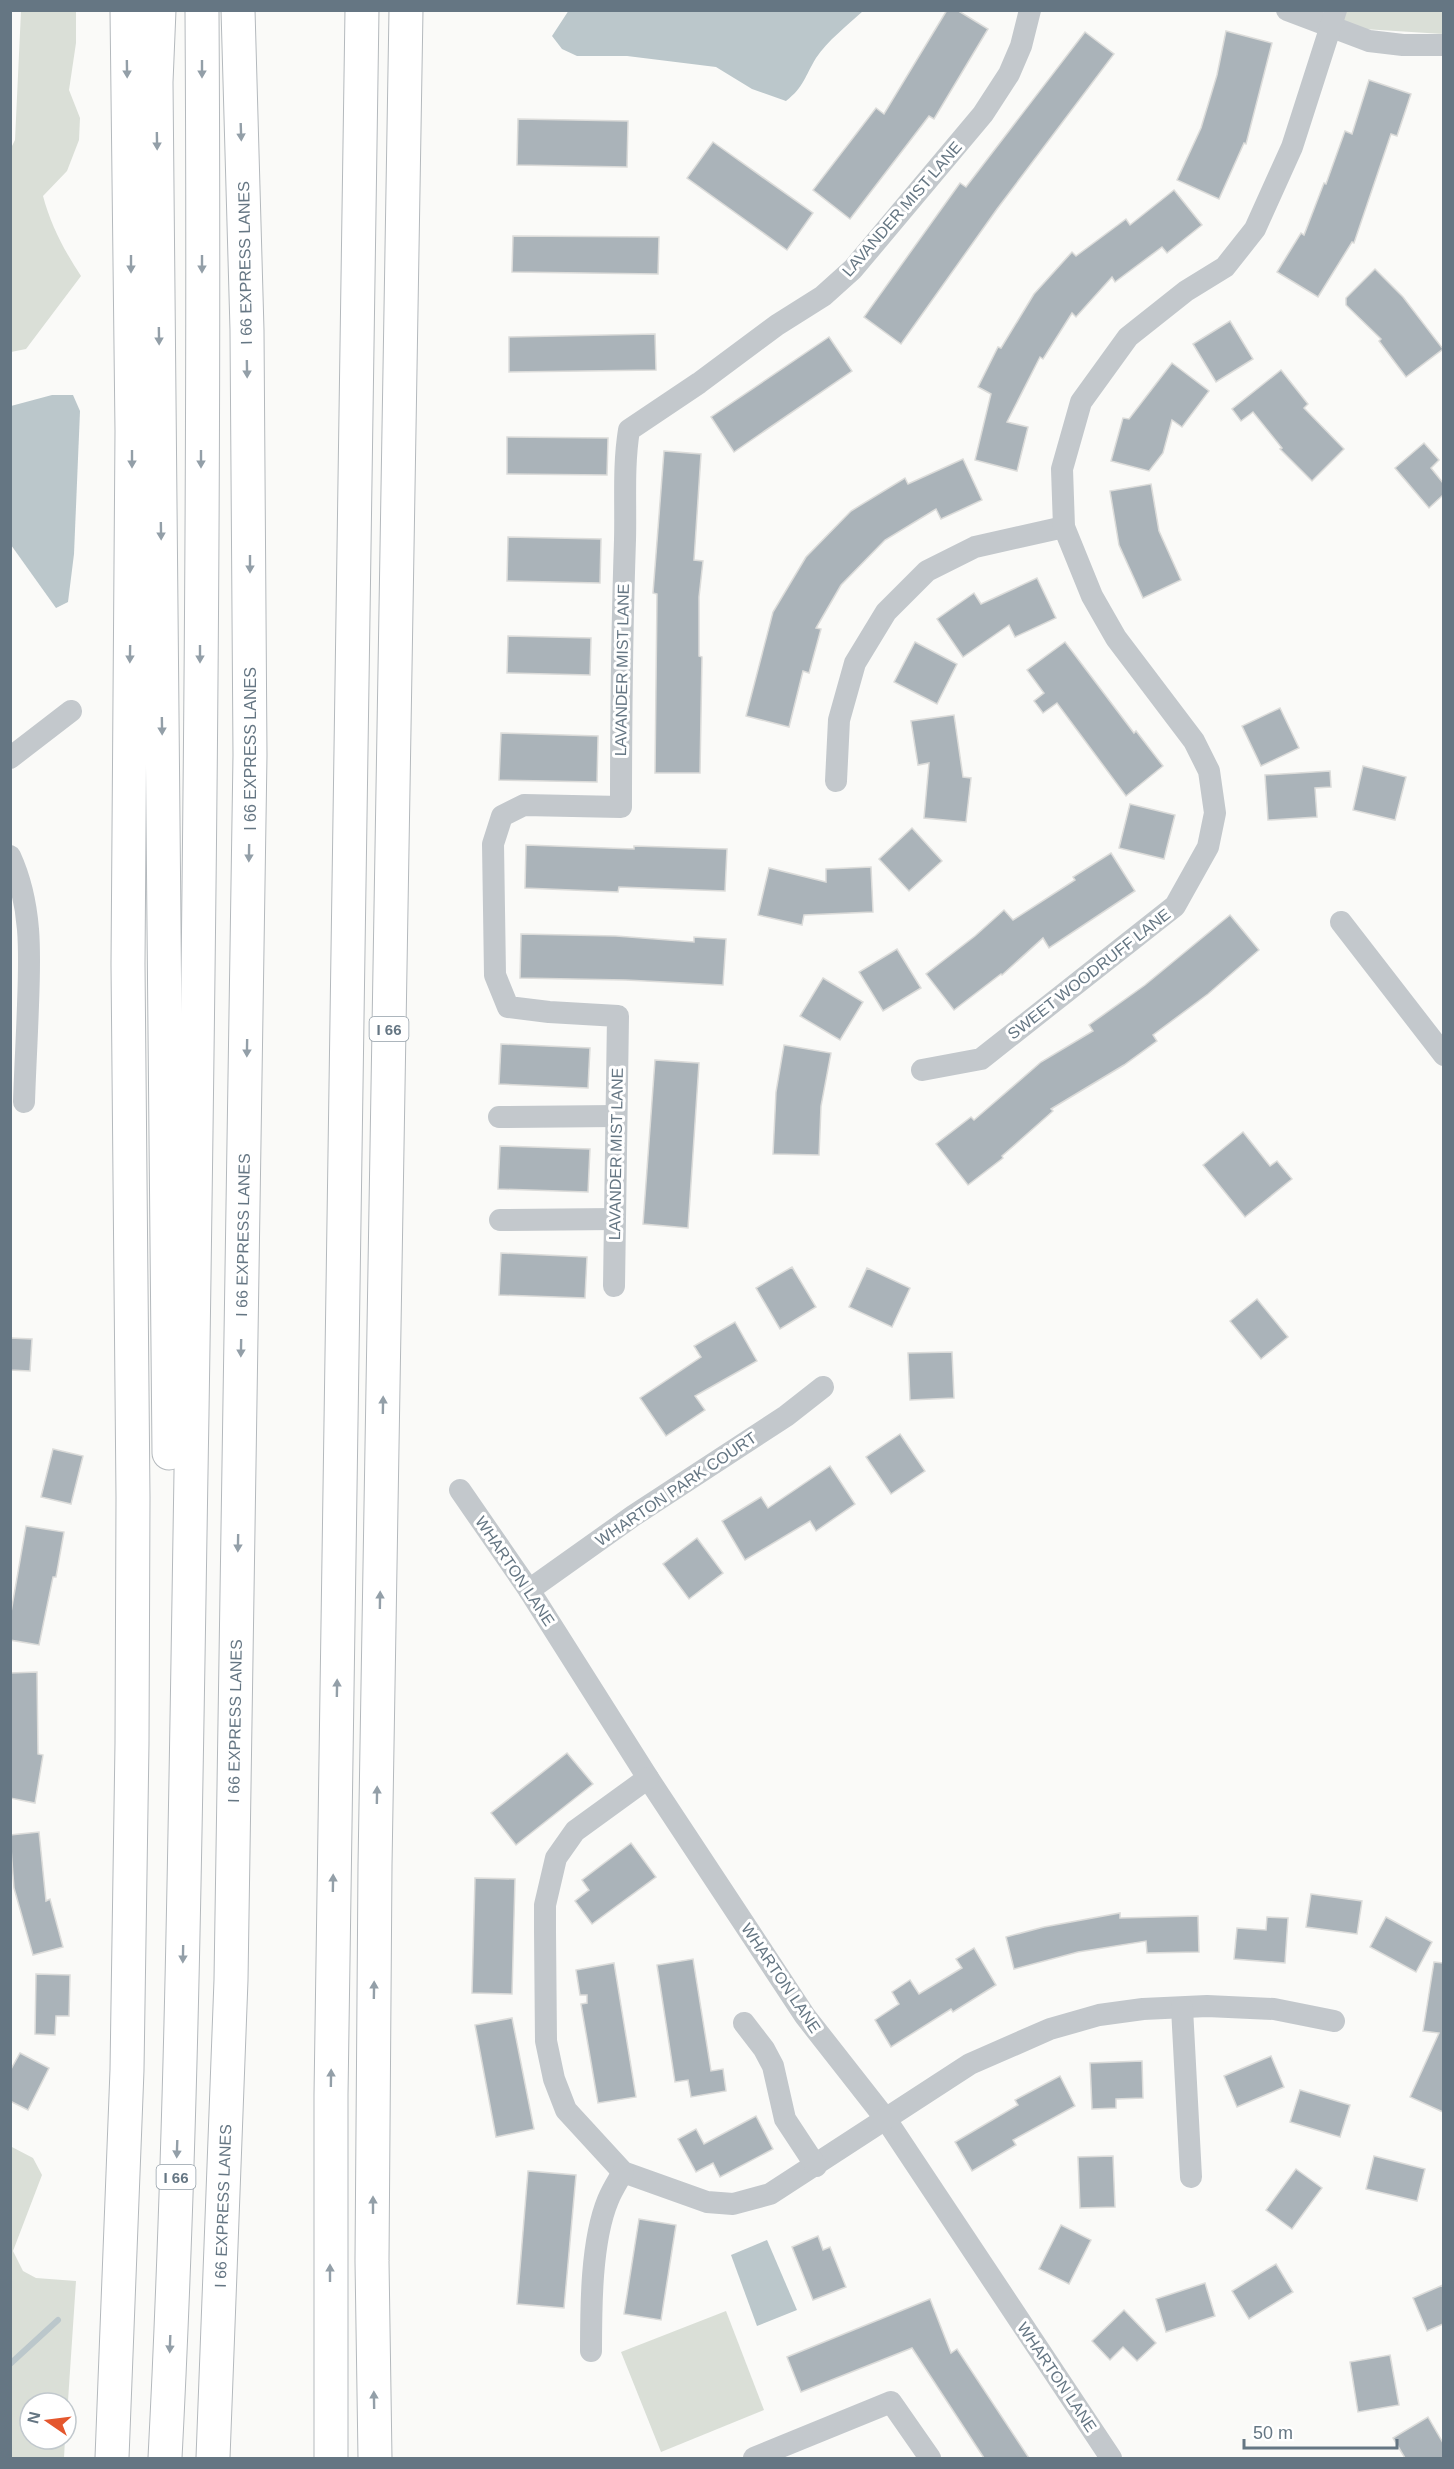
<svg xmlns="http://www.w3.org/2000/svg" width="1454" height="2469" font-family="Arial,sans-serif">
  <style>
    .green { fill: #dadfd7 }
    .water { fill: #bbc7cb }
    .lines { fill: none; stroke-linecap: round; stroke-linejoin: round }
    .stream { stroke: #bbc7cb; stroke-width: 6 }
    .building { fill: #aab3b9; stroke: #dcdcda; stroke-width: 1.5 }
    .highway-casing { stroke: #b4b9bd; stroke-width: 35 }
    .street { stroke: #c3c8cc; stroke-width: 22 }
    .highway { stroke: #fff; stroke-width: 33 }
    .oneway { fill: #939fa8 }
    .labels { text-anchor: middle; dominant-baseline: central; stroke-width: 6; stroke-linejoin: round; paint-order: stroke }
    .shield { fill: #fff; stroke: #939fa8; stroke-width: 1.5 }
    .shield-label { font-size: 15px; font-weight: bold; fill: #657683 }
    .street-label { font-size: 16px; fill: #657683; stroke: #fff }
  </style>
  <rect width="100%" height="100%" fill="#fafaf8"/>
  <!-- green -->
  <g class="green">
    <path d="M21,11H76V43L69,90L80,118L79,140L67,171L43,196C51,226 64,250 81,276L26,349L11,352L10,150L15,140Z"/>
    <polygon points="1336,11 1443,11 1443,34 1332,27"/>
    <polygon points="10,2146 33,2158 42,2175 13,2251 23,2271 36,2278 76,2281 66,2431 66,2403 30,2403 30,2439 65,2439 64,2458 11,2458"/>
    <polygon points="726,2311 764,2410 661,2452 621,2352"/>
  </g>
  <!-- water -->
  <g class="water">
    <path d="M569,10H863V11C848,25 827,41 816,58C805,76 804,87 786,101L752,89L716,67L627,56H577L562,49L552,36Z"/>
    <polygon points="52,395 73,395 80,411 74,554 68,602 56,608 11,545 11,406"/>
    <polygon points="767,2240 797,2310 757,2326 731,2255"/>
  </g>
  <g class="lines">
    <!-- stream -->
    <polyline class="stream" points="10,2364 58,2320"/>
  </g>
  <!-- building -->
  <g class="building">
    <polygon points="947,10 957,10 988,29 934,119 929,116 850,219 813,190 876,108 884,114"/>
    <polygon points="1226,31 1272,43 1246,144 1244,143 1219,199 1177,180 1201,128 1217,75"/>
    <polygon points="1085,32 1114,54 997,209 901,344 864,317 960,183 966,187"/>
    <polygon points="1369,80 1411,94 1397,136 1391,134 1354,243 1352,242 1318,297 1277,272 1301,233 1304,235 1324,183 1326,184 1345,131 1352,134"/>
    <polygon points="518,119 628,121 627,167 517,165"/>
    <polygon points="713,142 813,213 787,250 687,178"/>
    <polygon points="1174,190 1202,225 1167,253 1162,247 1115,282 1112,277 1076,317 1072,313 1043,359 1040,357 1007,422 1028,427 1017,471 975,460 991,394 978,387 998,347 1001,348 1034,294 1072,252 1076,256 1126,219 1130,225"/>
    <polygon points="513,236 659,237 658,274 512,272"/>
    <polygon points="1375,269 1403,297 1443,349 1406,377 1379,341 1381,339 1346,305 1346,298"/>
    <polygon points="1230,321 1253,359 1216,382 1193,344"/>
    <polygon points="655,334 656,370 509,372 509,337"/>
    <polygon points="829,337 852,371 734,452 711,417"/>
    <polygon points="1172,363 1209,391 1182,427 1172,420 1163,453 1149,471 1111,461 1123,418 1129,419"/>
    <polygon points="1281,370 1308,404 1304,408 1344,449 1312,481 1280,449 1282,448 1253,412 1241,421 1232,409"/>
    <polygon points="507,437 608,438 607,475 507,474"/>
    <polygon points="1424,443 1439,460 1431,468 1443,483 1443,495 1429,508 1395,468"/>
    <polygon points="664,451 701,454 694,560 703,561 699,597 699,656 702,657 700,773 655,773 657,594 653,593"/>
    <polygon points="963,459 982,500 941,519 936,509 885,540 841,585 816,628 821,629 809,673 803,671 789,727 746,716 773,612 806,557 851,511 905,478 908,484"/>
    <polygon points="1151,484 1159,531 1181,580 1143,598 1119,545 1110,491"/>
    <polygon points="508,537 601,539 600,583 507,581"/>
    <polygon points="1037,578 1056,618 1015,637 1009,625 963,657 937,619 974,593 981,604"/>
    <polygon points="508,636 591,638 590,675 507,673"/>
    <polygon points="915,642 957,664 937,704 894,682"/>
    <polygon points="1065,642 1134,733 1136,731 1163,766 1126,796 1057,703 1043,713 1034,701 1044,693 1027,670"/>
    <polygon points="1280,708 1299,748 1261,766 1242,726"/>
    <polygon points="954,715 963,777 971,778 966,822 924,818 929,763 918,765 911,721"/>
    <polygon points="501,733 598,736 597,782 499,780"/>
    <polygon points="1363,766 1406,777 1395,820 1353,810"/>
    <polygon points="1330,771 1331,787 1315,788 1317,817 1268,820 1265,775"/>
    <polygon points="1130,804 1175,815 1164,859 1119,848"/>
    <polygon points="912,828 942,861 909,891 879,859"/>
    <polygon points="526,845 634,849 634,846 727,849 725,891 619,887 618,892 525,888"/>
    <polygon points="1111,853 1135,891 1049,948 1043,938 1002,975 1001,974 954,1010 926,974 975,936 1004,910 1013,920 1075,880 1073,877"/>
    <polygon points="871,867 873,912 804,915 802,925 758,915 769,868 826,882 826,869"/>
    <polygon points="1230,915 1259,950 1208,994 1153,1035 1157,1041 1124,1065 1051,1109 1053,1111 1002,1156 1003,1158 968,1185 936,1144 971,1117 974,1120 1041,1062 1093,1031 1089,1025 1145,985"/>
    <polygon points="521,934 616,936 694,942 694,937 726,939 723,985 626,980 520,978"/>
    <polygon points="897,949 921,988 883,1011 859,972"/>
    <polygon points="823,978 863,1002 840,1040 800,1016"/>
    <polygon points="501,1044 590,1048 588,1088 499,1084"/>
    <polygon points="784,1045 831,1053 821,1106 819,1155 773,1154 776,1092"/>
    <polygon points="655,1060 699,1063 688,1228 643,1224"/>
    <polygon points="1243,1132 1270,1166 1277,1161 1292,1179 1245,1217 1203,1165"/>
    <polygon points="500,1146 590,1149 588,1192 498,1189"/>
    <polygon points="501,1253 587,1257 585,1298 499,1295"/>
    <polygon points="792,1267 816,1307 780,1329 756,1288"/>
    <polygon points="867,1268 910,1288 892,1327 849,1307"/>
    <polygon points="1257,1299 1288,1337 1261,1359 1230,1321"/>
    <polygon points="735,1322 757,1361 695,1396 705,1410 666,1436 640,1398 701,1357 694,1346"/>
    <polygon points="10,1338 32,1339 30,1371 10,1370"/>
    <polygon points="952,1352 954,1398 910,1400 908,1353"/>
    <polygon points="900,1434 925,1471 891,1494 866,1457"/>
    <polygon points="53,1449 83,1456 71,1504 41,1497"/>
    <polygon points="830,1466 855,1504 816,1531 810,1521 745,1560 722,1521 761,1497 768,1508"/>
    <polygon points="26,1526 64,1532 56,1577 53,1577 39,1645 10,1640 10,1618"/>
    <polygon points="697,1538 723,1573 689,1599 663,1564"/>
    <polygon points="37,1672 38,1754 43,1755 35,1803 10,1798 10,1673"/>
    <polygon points="567,1753 593,1784 516,1845 491,1813"/>
    <polygon points="39,1832 46,1901 50,1899 63,1947 33,1955 14,1888 10,1835"/>
    <polygon points="631,1843 656,1877 592,1924 575,1901 589,1890 582,1880"/>
    <polygon points="475,1878 515,1879 512,1994 472,1993"/>
    <polygon points="1311,1894 1362,1901 1357,1934 1306,1927"/>
    <polygon points="1120,1913 1120,1918 1198,1916 1199,1952 1147,1953 1146,1941 1078,1952 1014,1969 1006,1937 1044,1927"/>
    <polygon points="1267,1917 1288,1918 1285,1963 1234,1959 1237,1928 1266,1930"/>
    <polygon points="1386,1917 1432,1942 1416,1972 1370,1947"/>
    <polygon points="974,1948 996,1985 953,2012 951,2009 891,2047 875,2020 899,2004 892,1992 910,1980 919,1994 962,1968 956,1959"/>
    <polygon points="693,1959 711,2071 723,2069 726,2091 691,2097 688,2080 675,2082 657,1965"/>
    <polygon points="1434,1962 1443,1963 1443,2112 1410,2097 1439,2033 1423,2031"/>
    <polygon points="614,1963 636,2097 598,2103 581,2004 587,2003 587,1995 580,1995 576,1970"/>
    <polygon points="36,1974 70,1975 69,2016 56,2016 55,2035 35,2034"/>
    <polygon points="512,2018 534,2129 496,2137 475,2025"/>
    <polygon points="20,2053 49,2068 28,2110 10,2101 10,2071"/>
    <polygon points="1271,2056 1284,2087 1237,2107 1224,2076"/>
    <polygon points="1142,2061 1143,2098 1116,2099 1116,2108 1092,2109 1090,2063"/>
    <polygon points="1060,2076 1075,2106 1013,2140 1016,2145 972,2171 955,2142 1018,2105 1015,2100"/>
    <polygon points="1300,2090 1350,2105 1340,2137 1290,2122"/>
    <polygon points="756,2116 773,2149 720,2177 713,2163 696,2172 678,2139 696,2129 704,2144"/>
    <polygon points="1113,2156 1115,2207 1080,2208 1078,2157"/>
    <polygon points="1374,2156 1425,2169 1417,2201 1366,2189"/>
    <polygon points="1296,2169 1322,2188 1292,2229 1266,2210"/>
    <polygon points="528,2171 576,2175 564,2308 517,2304"/>
    <polygon points="639,2219 676,2225 661,2320 624,2314"/>
    <polygon points="1061,2225 1091,2240 1069,2284 1039,2269"/>
    <polygon points="818,2236 823,2250 830,2247 846,2287 813,2300 792,2247"/>
    <polygon points="1276,2264 1293,2292 1249,2319 1232,2291"/>
    <polygon points="1205,2283 1215,2316 1166,2332 1156,2299"/>
    <polygon points="1443,2285 1443,2324 1427,2331 1413,2298"/>
    <polygon points="930,2299 951,2353 957,2349 1029,2458 984,2458 912,2348 801,2392 787,2357"/>
    <polygon points="1124,2310 1156,2343 1137,2361 1123,2347 1110,2360 1092,2341"/>
    <polygon points="1390,2355 1399,2405 1358,2412 1350,2362"/>
    <polygon points="1428,2417 1443,2443 1443,2458 1405,2458 1393,2438"/>
  </g>
  <g class="lines">
    <defs>
      <g id="highway">
        <polyline points="159,10 156,82 169,1453"/>
        <polyline points="112,2458 127,2070 132,1743 133,1497 128,964 132,431 127,10"/>
        <path d="M165,2458C183,2110 186,1762 192,1413C199,946 205,478 202,10"/>
        <polyline points="213,2458 231,1980 250,755 247,330 238,10"/>
        <polyline points="331,2458 331,2095 362,10"/>
        <polyline points="375,2458 372,2261 375,1866 406,10"/>
      </g>
    </defs>
    <!-- highway casing -->
    <use href="#highway" class="highway-casing"/>
    <!-- street -->
    <g class="street">
      <polyline points="1287,10 1369,41 1403,45 1444,45"/>
      <polyline points="10,758 71,711"/>
      <polyline points="836,781 839,720 855,663 886,612 927,571 975,547 1064,527"/>
      <path d="M10,856C32,904 30,954 28,1005C27,1037 25,1070 24,1102"/>
      <polyline points="1341,922 1444,1055"/>
      <polyline points="922,1070 981,1059 1175,906 1208,847 1215,813 1209,771 1194,741 1116,638 1092,596 1064,527 1062,469 1081,402 1128,337 1186,291 1225,267 1255,229 1292,147 1336,10"/>
      <polyline points="499,1117 616,1116"/>
      <polyline points="500,1220 615,1219"/>
      <path d="M614,1286L618,1016L549,1012L508,1007L495,975L493,844L502,816L524,805L621,807C621,718 622,629 625,540C626,503 623,467 629,430L699,383L777,325L823,296L853,269L983,114L1009,74L1021,46L1030,10"/>
      <polyline points="460,1490 529,1590 648,1778 805,2016 885,2118 1111,2458"/>
      <polyline points="529,1590 633,1516 786,1416 823,1387"/>
      <polyline points="648,1778 575,1831 556,1858 545,1905 545,1931 546,2041 554,2079 566,2110 623,2172 707,2202 733,2204 770,2194 970,2064 1050,2029 1099,2015 1143,2009 1207,2006 1274,2009 1334,2021"/>
      <polyline points="1182,2008 1191,2177"/>
      <polyline points="744,2023 764,2049 773,2066 785,2119 816,2166"/>
      <path d="M591,2351C591,2307 591,2241 608,2200C612,2190 618,2181 623,2172"/>
      <polyline points="754,2458 891,2402 930,2458"/>
    </g>
    <!-- highway -->
    <use href="#highway" class="highway"/>
  </g>
  <!-- one-way arrows -->
  <defs><path id="oneway-solid" d="M-6-.8H1V-3.2L6.5 0L1 3.2V.8H-6Z" transform="scale(1.5)"/></defs>
  <g class="oneway">
    <use href="#oneway-solid" transform="translate(127 69) rotate(89)"/>
    <use href="#oneway-solid" transform="translate(202 69) rotate(90)"/>
    <use href="#oneway-solid" transform="translate(241 132) rotate(88)"/>
    <use href="#oneway-solid" transform="translate(157 141) rotate(89)"/>
    <use href="#oneway-solid" transform="translate(131 264) rotate(90)"/>
    <use href="#oneway-solid" transform="translate(202 264) rotate(90)"/>
    <use href="#oneway-solid" transform="translate(159 336) rotate(89)"/>
    <use href="#oneway-solid" transform="translate(247 369) rotate(89)"/>
    <use href="#oneway-solid" transform="translate(132 459) rotate(90)"/>
    <use href="#oneway-solid" transform="translate(201 459) rotate(90)"/>
    <use href="#oneway-solid" transform="translate(161 531) rotate(89)"/>
    <use href="#oneway-solid" transform="translate(250 564) rotate(90)"/>
    <use href="#oneway-solid" transform="translate(130 654) rotate(91)"/>
    <use href="#oneway-solid" transform="translate(200 654) rotate(90)"/>
    <use href="#oneway-solid" transform="translate(162 726) rotate(89)"/>
    <use href="#oneway-solid" transform="translate(249 853) rotate(91)"/>
    <use href="#oneway-solid" transform="translate(247 1048) rotate(91)"/>
    <use href="#oneway-solid" transform="translate(241 1348) rotate(91)"/>
    <use href="#oneway-solid" transform="translate(383 1405) rotate(-89)"/>
    <use href="#oneway-solid" transform="translate(238 1543) rotate(91)"/>
    <use href="#oneway-solid" transform="translate(380 1600) rotate(-89)"/>
    <use href="#oneway-solid" transform="translate(337 1688) rotate(-89)"/>
    <use href="#oneway-solid" transform="translate(377 1795) rotate(-89)"/>
    <use href="#oneway-solid" transform="translate(333 1883) rotate(-89)"/>
    <use href="#oneway-solid" transform="translate(183 1954) rotate(91)"/>
    <use href="#oneway-solid" transform="translate(374 1990) rotate(-89)"/>
    <use href="#oneway-solid" transform="translate(331 2078) rotate(-89)"/>
    <use href="#oneway-solid" transform="translate(177 2149) rotate(92)"/>
    <use href="#oneway-solid" transform="translate(373 2205) rotate(-90)"/>
    <use href="#oneway-solid" transform="translate(330 2273) rotate(-90)"/>
    <use href="#oneway-solid" transform="translate(170 2344) rotate(92)"/>
    <use href="#oneway-solid" transform="translate(374 2400) rotate(-91)"/>
  </g>
  <g class="labels">
    <!-- shield labels -->
    <g class="shield">
      <rect x="369.5" y="1017" width="39" height="24" rx="4.5"/>
      <rect x="156.5" y="2165" width="39" height="24" rx="4.5"/>
    </g>
    <g class="shield-label">
      <text x="389" y="1029">I 66</text>
      <text x="176" y="2177">I 66</text>
    </g>
    <!-- street labels -->
    <g class="street-label">
      <text transform="translate(902 209) rotate(-49)">LAVANDER MIST LANE</text>
      <text transform="translate(245 263) rotate(-91)">I 66 EXPRESS LANES</text>
      <text transform="translate(622 670) rotate(-89)">LAVANDER MIST LANE</text>
      <text transform="translate(250 749) rotate(-90)">I 66 EXPRESS LANES</text>
      <text transform="translate(1089 974) rotate(-38)">SWEET WOODRUFF LANE</text>
      <text transform="translate(616 1154) rotate(-89)">LAVANDER MIST LANE</text>
      <text transform="translate(243 1235) rotate(-89)">I 66 EXPRESS LANES</text>
      <text transform="translate(676 1489) rotate(-34)">WHARTON PARK COURT</text>
      <text transform="translate(515 1571) rotate(56)">WHARTON LANE</text>
      <text transform="translate(235 1721) rotate(-89)">I 66 EXPRESS LANES</text>
      <text transform="translate(781 1978) rotate(56)">WHARTON LANE</text>
      <text transform="translate(223 2206) rotate(-88)">I 66 EXPRESS LANES</text>
      <text transform="translate(1057 2377) rotate(56)">WHARTON LANE</text>
    </g>
  </g>
  <!-- border -->
  <rect width="1454" height="2469" fill="none" stroke="#657683" stroke-width="24"/>
  <!-- north arrow -->
  <g transform="translate(48 2421) rotate(284)"><circle r="28" fill="#ffffff" stroke="#c1c8cd" stroke-width="1.5"/>
  <path d="M0-4.5L10 22L0 15L-10 22Z" fill="#e4572e"/>
  <text y="-9" font-size="16" font-weight="bold" text-anchor="middle" fill="#657683">N</text>
  </g>
  <!-- scale -->
  <path d="M1244 2439v9h153v-9" fill="none" stroke="#657683" stroke-width="3"/>
  <text x="1253" y="2439" font-size="18" fill="#657683" stroke="#ffffff" stroke-width="4.5" paint-order="stroke">50 m</text>
</svg>
